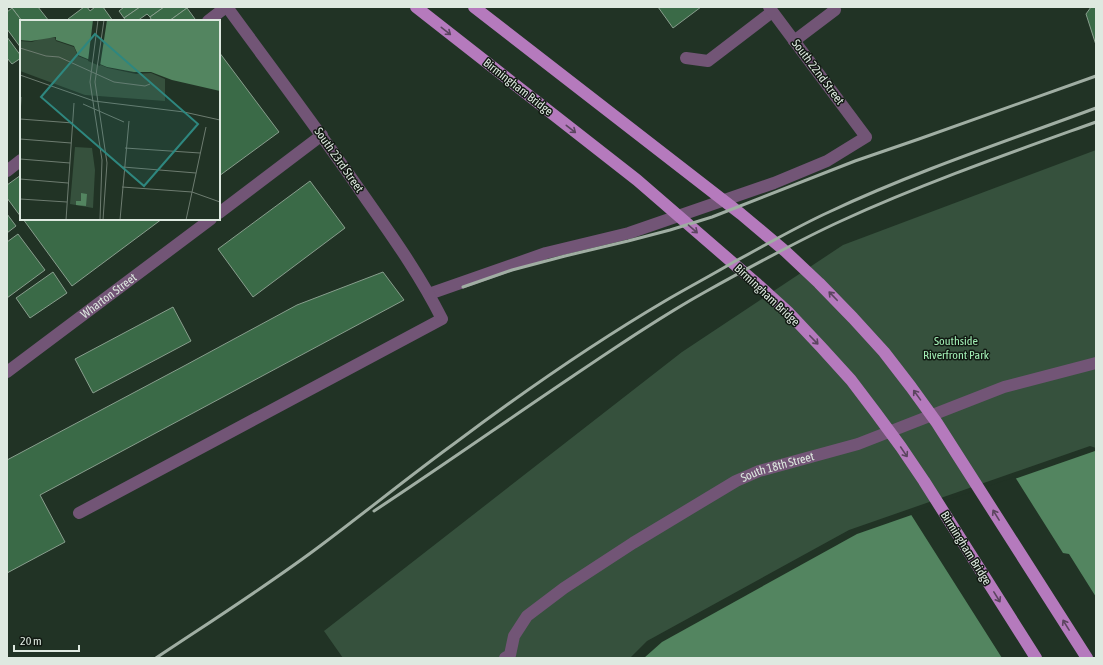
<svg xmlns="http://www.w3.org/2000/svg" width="1103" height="665" font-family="'Asap Condensed',sans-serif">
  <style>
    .green { fill: #36513d }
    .water { fill: #538560 }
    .pier { fill: #213325 }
    .building { fill: #3a6a47; stroke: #889e8d }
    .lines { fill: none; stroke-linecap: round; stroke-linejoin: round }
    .minor { stroke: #725576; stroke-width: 12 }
    .major { stroke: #b57abd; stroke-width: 12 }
    .rail { stroke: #a0aea3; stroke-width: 3 }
    .oneway { stroke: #5b455f }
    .labels { text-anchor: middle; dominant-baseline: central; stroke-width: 3; stroke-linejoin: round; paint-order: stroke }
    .street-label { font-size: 12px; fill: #dee9e0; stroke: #111912 }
    .park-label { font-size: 12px; fill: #a2eeb5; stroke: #111912 }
    .inset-road { fill: none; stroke: #6d7c70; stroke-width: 1 }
    .view { fill: #2e877f; fill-opacity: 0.15; stroke: #2e877f; stroke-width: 2 }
    .inset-edge { fill: none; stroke: #dee9e0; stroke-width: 2 }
  </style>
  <rect width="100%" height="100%" fill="#213325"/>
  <!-- green -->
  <polygon class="green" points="1096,150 1096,448 1090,446 849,530 647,641 630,658 343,658 324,631 682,352 843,245"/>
  <!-- water -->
  <polygon class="water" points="1095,451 1096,658 644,658 662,642 857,534"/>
  <!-- pier -->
  <polygon class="pier" points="1015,477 1063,553 1069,554 1096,597 1096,658 1002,658 910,513"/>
  <!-- building -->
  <g class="building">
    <polygon points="13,7 38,7 49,21 22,21 12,8"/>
    <polygon points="84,7 87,7 90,11 95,7 103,7 113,21 70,21 68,19"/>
    <polygon points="124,7 140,7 124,18 119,11"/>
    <polygon points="140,7 164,7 150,17 147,14 137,21 126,21 124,18"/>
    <polygon points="164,7 186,7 187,8 169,21 152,21 150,17"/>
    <polygon points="658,7 701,7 673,28"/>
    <polygon points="1091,7 1096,7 1096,45 1086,14"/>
    <polygon points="12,8 22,21 21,21 21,48 7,29 7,12"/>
    <polygon points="187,8 195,19 193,21 169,21"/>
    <polygon points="7,37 21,56 21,58 12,64 7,58"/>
    <polygon points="219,52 279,132 219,176"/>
    <polygon points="21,175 21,217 7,198 7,185"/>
    <polygon points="310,181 345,228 253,297 218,249"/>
    <polygon points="7,214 16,226 7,233"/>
    <polygon points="23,219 162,219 72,286"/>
    <polygon points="18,234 45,270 7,298 7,242"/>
    <polygon points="53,272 67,293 30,318 16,298"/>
    <polygon points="383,272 404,300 40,495 65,542 7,573 7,460 184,366 297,305"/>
    <polygon points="173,307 191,341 93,393 75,359"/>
  </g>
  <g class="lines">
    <!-- minor -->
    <g class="minor">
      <polyline points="208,21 226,7"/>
      <polyline points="794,41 835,10"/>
      <polyline points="686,58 708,61 772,12"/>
      <polyline points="7,171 21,160"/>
      <polyline points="219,213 322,135"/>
      <polyline points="429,294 546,253 629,233 774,183 827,161 866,137 769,7"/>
      <path id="s1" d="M7,372L211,219"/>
      <path d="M79,513L442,319C420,275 392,236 364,196C320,132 273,70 227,7"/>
      <path id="s2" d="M505,658L510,655L514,636L527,616L564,588L633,543L736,481L759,471L858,444L1004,387L1096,363"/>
    </g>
    <!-- major -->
    <g class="major">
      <polyline points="416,7 637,180 756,283 789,313 821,347 851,380 876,413 901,447 924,481 1036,658"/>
      <polyline points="474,7 741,214 785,251 819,283 853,318 884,352 911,387 937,423 1087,658"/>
    </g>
    <!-- rail -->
    <g class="rail">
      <polyline points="463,287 512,270 565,256 628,241 670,230 712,217 855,161 919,139 1096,76"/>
      <path d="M374,511C441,467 506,421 573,376C616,347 660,317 705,292C750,267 795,242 841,221C924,183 1010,153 1096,122"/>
      <path d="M156,658C213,620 270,584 324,543C368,510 411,475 455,443C523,392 592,344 665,301C687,288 710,276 732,263C764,246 796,227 829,212C916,171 1007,141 1096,108"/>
    </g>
  </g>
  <!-- one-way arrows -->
  <defs><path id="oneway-shaft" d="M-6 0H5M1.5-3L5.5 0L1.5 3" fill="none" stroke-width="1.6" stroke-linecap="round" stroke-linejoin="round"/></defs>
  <g class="oneway">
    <use href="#oneway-shaft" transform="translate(446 31) rotate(38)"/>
    <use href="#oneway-shaft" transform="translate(571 129) rotate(38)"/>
    <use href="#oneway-shaft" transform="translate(693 229) rotate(41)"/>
    <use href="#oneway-shaft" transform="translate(833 296) rotate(-134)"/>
    <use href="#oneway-shaft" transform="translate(814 340) rotate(46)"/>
    <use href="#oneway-shaft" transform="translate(917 395) rotate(-126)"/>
    <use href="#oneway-shaft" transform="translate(904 452) rotate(56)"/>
    <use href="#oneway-shaft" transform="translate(996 515) rotate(-122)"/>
    <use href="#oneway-shaft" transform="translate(997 597) rotate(58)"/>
    <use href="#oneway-shaft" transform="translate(1066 625) rotate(-122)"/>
  </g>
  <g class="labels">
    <!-- street labels -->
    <g class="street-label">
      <text transform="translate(818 72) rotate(53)">South 22nd Street</text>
      <text transform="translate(518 87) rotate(38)">Birmingham Bridge</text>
      <text transform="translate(339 160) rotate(55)">South 23rd Street</text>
      <text stroke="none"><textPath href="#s1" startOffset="127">Wharton Street</textPath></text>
      <text transform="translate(767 295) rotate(43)">Birmingham Bridge</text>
      <text stroke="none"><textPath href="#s2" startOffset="342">South 18th Street</textPath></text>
      <text transform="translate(966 548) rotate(58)">Birmingham Bridge</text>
    </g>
    <!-- park labels -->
    <g class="park-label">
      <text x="956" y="341">Southside<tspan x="956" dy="14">Riverfront Park</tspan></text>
    </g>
  </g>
  <!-- overview -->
  <g transform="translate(20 20)">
    <rect width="200" height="200" fill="#213325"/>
    <path d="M23,18H35L36,21L54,27L58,36L88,48L116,54L131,53L145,59V81L65,75L0,51V21L12,22ZM55,127L72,128L75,150L73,188L50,184Z" fill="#36513d"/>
    <path d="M0,0H200V71L152,60L131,52H114L87,47L58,35L54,26L36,20V17L11,21L0,20ZM61,173L67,174L66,186L56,185V181H61Z" fill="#538560"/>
    <path d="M73,0H87L80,46L68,41Z" fill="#213325"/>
    <path class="inset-road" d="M78,0L70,62L82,140L80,200M0,28L26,36L39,37L94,62L125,66L130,64M0,55L74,81L164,92L200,100M63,84L104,102M0,96L1,77M0,99L53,103M0,119L51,123M105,128L180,133M0,139L50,143M103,147L176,153M0,159L48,163M102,167L172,172L200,182M0,179L47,182M46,200L54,83M83,200L87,143L75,62L84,0M100,200L109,101M166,200L186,107"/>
    <path class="view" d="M75,14L178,104L124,166L21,77Z"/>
    <rect width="200" height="200" class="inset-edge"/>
  </g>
  <!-- border -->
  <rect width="1103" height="665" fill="none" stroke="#dee9e0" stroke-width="16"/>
  <!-- scale -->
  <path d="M14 645v6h65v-6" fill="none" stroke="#dee9e0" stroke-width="2"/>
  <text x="20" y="645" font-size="12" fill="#dee9e0" stroke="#111912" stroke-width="3" paint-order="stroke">20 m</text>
</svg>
